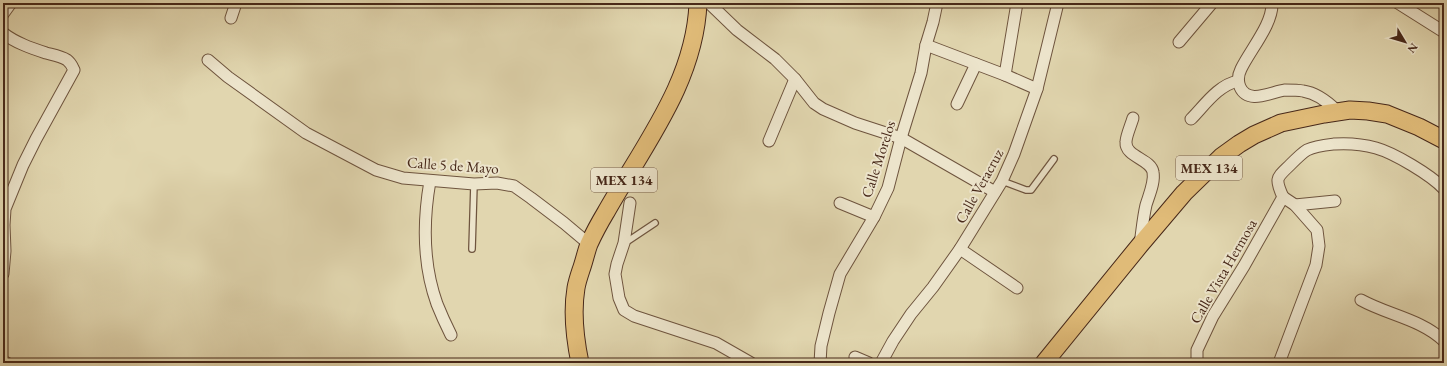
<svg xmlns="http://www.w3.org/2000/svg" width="1447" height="366" font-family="'EB Garamond',serif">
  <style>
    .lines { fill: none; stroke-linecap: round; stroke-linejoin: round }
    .lane-casing { stroke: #6e543e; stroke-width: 8 }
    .street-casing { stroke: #6e543e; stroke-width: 13 }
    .primary-casing { stroke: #472819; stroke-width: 19 }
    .lane { stroke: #ece4cb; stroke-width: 5.5 }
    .street { stroke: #ece4cb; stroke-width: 11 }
    .primary { stroke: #e0bb78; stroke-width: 17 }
    .labels { text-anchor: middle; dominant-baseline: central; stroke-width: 4; stroke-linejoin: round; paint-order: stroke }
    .shield { fill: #ece4cb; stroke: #78604e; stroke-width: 1 }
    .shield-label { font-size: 14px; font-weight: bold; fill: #472819 }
    .street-label { font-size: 15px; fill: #472819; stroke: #ece4cb }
  </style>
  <rect width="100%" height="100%" fill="#e1d6af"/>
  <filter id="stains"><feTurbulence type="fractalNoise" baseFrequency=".005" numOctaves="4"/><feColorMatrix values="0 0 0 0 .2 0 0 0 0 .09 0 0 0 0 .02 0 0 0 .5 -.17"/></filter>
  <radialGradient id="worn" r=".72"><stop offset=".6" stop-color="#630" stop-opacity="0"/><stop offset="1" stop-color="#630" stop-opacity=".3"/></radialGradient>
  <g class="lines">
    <defs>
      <g id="lane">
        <polyline points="1002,181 1026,190 1031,190 1054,159"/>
        <polyline points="625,243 655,223"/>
        <polyline points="472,249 474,184"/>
      </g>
      <g id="street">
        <polyline points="709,3 737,30 775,59 795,79 814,103 823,109 855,123 901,138 995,192"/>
        <path d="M1272,3C1273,24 1250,50 1241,69C1238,75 1237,80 1240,87C1248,105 1271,92 1285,90C1290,90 1298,90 1303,91C1317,93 1328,102 1337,111"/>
        <polyline points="1398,3 1444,32"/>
        <polyline points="3,14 11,3"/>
        <polyline points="231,18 236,3"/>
        <path d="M3,33C16,43 31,48 46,53C54,55 61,56 67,60C71,63 72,66 74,70L36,139L23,165L5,209L4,225L5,251L3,274"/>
        <polyline points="1179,42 1212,3"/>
        <polyline points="926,45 1005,75 1037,89"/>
        <polyline points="208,60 228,77 306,133 376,170 403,178 474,184 497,183 514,186 531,198 564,223 589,244"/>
        <polyline points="1005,75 1017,3"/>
        <polyline points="957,104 976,64"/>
        <path d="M1133,118C1131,125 1126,136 1126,142C1125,157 1151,159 1153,172C1155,182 1149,195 1146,205C1143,218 1142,231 1140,244"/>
        <path d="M1191,119C1204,106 1218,85 1238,81"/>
        <polyline points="769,141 795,79"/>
        <path d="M430,181C423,221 423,265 437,304C441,314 446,325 451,335"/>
        <path d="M1283,197C1274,177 1277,178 1291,164C1296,159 1302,153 1307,150C1315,146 1325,145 1334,144C1349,143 1362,144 1376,148C1394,153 1431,175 1444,189"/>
        <polyline points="630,203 624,243 617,264 615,274 619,298 624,310 634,316 716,343 751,363"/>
        <polyline points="840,203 874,217"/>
        <polyline points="1295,205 1335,201"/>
        <polyline points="960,249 1017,288"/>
        <path d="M1361,300C1388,315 1421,319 1444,341"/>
        <polyline points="855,357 869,363"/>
        <polyline points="3,361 7,363"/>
        <polyline points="820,363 821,346 829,313 840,274 874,217 888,188 901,138 921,73 926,45 933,22 937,3"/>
        <polyline points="881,363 893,341 911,314 933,287 960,249 1002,181 1014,154 1037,89 1058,3"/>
        <polyline points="1197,363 1197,350 1213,316 1244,266 1283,197"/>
        <polyline points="1279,363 1316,265 1319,246 1317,230 1295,205 1283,197"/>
      </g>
      <g id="primary">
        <path d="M580,363C575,339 572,312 576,288C577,282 579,276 581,270C584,262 586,252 589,244C594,233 600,222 606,212C643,146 695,82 698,3"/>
        <polyline points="1044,363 1140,245 1184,193 1221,157 1239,144 1254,135 1281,123 1324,114 1350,110 1368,111 1387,114 1419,127 1444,140"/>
      </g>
    </defs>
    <!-- lane casing -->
    <use href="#lane" class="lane-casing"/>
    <!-- street casing -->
    <use href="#street" class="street-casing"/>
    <!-- primary casing -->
    <use href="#primary" class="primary-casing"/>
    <!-- lane -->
    <use href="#lane" class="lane"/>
    <!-- street -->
    <use href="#street" class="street"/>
    <!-- primary -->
    <use href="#primary" class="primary"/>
  </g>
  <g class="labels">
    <!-- shield labels -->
    <g class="shield">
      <rect x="1176" y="156" width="66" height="24" rx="3"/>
      <rect x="591" y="168" width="66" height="24" rx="3"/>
    </g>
    <g class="shield-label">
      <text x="1209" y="168">MEX 134</text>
      <text x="624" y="180">MEX 134</text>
    </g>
    <!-- street labels -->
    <g class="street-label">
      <text transform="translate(878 159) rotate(-72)">Calle Morelos</text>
      <text transform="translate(453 165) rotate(4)">Calle 5 de Mayo</text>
      <text transform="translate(979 186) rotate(-61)">Calle Veracruz</text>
      <text transform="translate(1223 271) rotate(-60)">Calle Vista Hermosa</text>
    </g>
  </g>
  <!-- margin -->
  <rect width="1447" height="366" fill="none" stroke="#e1d6af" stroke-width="16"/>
  <rect x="4" y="4" width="1439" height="358" fill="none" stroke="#472819" stroke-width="2"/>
  <rect x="8" y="8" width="1431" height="350" fill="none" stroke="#472819"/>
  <!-- north arrow -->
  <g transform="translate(1405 42) rotate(128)" stroke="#ece4cb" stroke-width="3" paint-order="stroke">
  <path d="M0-3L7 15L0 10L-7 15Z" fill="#472819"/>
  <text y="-6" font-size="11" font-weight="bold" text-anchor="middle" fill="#472819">N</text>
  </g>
  <rect width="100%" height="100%" filter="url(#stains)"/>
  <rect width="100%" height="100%" fill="url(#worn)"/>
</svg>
